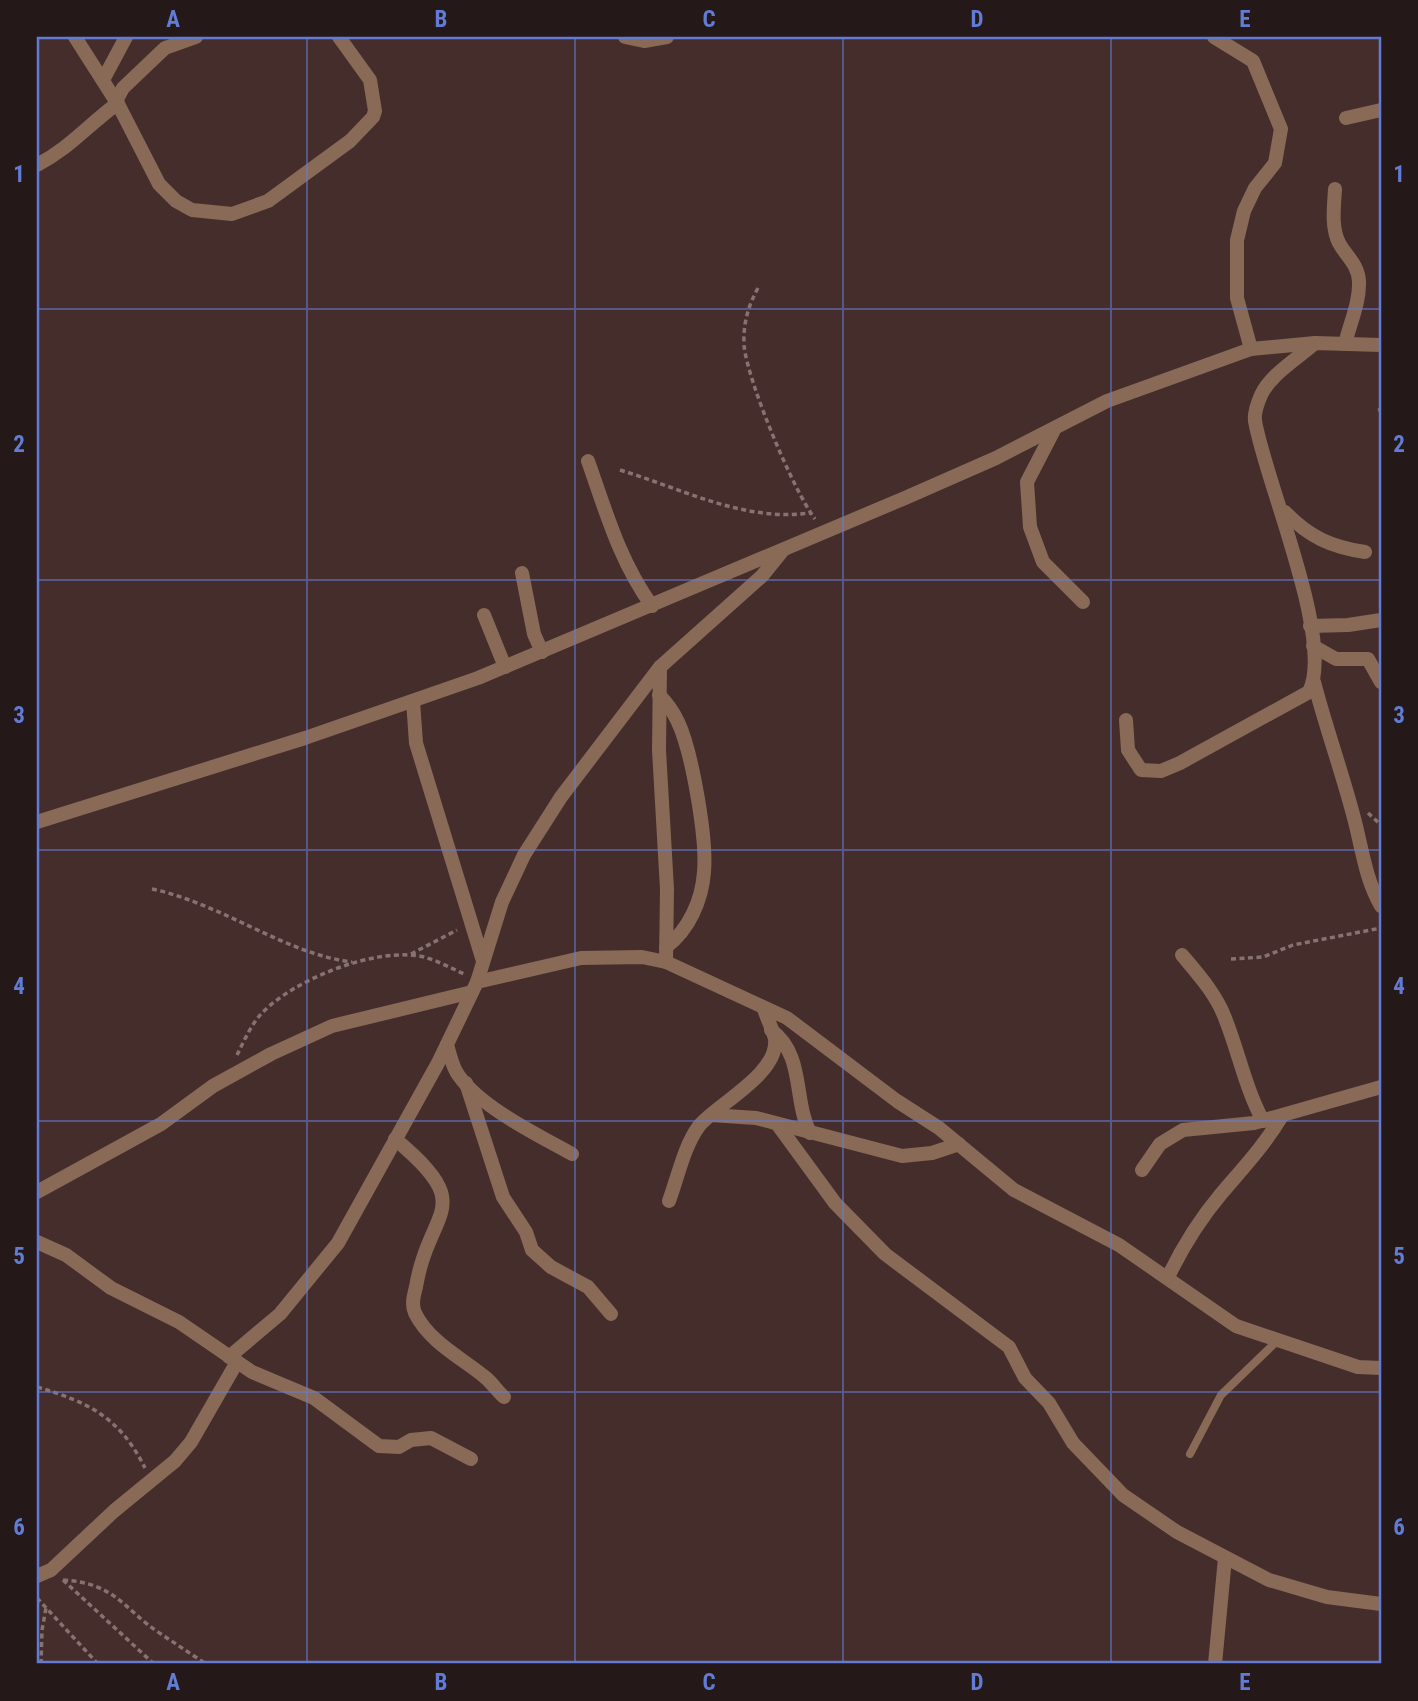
<svg xmlns="http://www.w3.org/2000/svg" width="1418" height="1701" font-family="'Roboto Condensed',sans-serif">
  <style>
    .lines { fill: none; stroke-linecap: round; stroke-linejoin: round }
    .path { stroke: #867271; stroke-width: 3.5; stroke-dasharray: 5 3.5; stroke-linecap: butt }
    .lane { stroke: #896a57; stroke-width: 8 }
    .street { stroke: #896a57; stroke-width: 14 }
    .grid { fill: none; stroke: #627cd6; stroke-width: 2; stroke-opacity: 0.55 }
    .neatline { fill: none; stroke: #627cd6; stroke-width: 2.5 }
    .grid-label { font-size: 23px; text-anchor: middle; font-weight: bold; fill: #627cd6 }
  </style>
  <rect width="100%" height="100%" fill="#452d2c"/>
  <g class="lines">
    <!-- path -->
    <g class="path">
      <path d="M758,288C748,306 743,324 744,345C747,380 793,490 815,519"/>
      <polyline points="1379,408 1381,413"/>
      <path d="M620,470C683,489 743,522 810,513"/>
      <polyline points="1368,813 1381,825"/>
      <path d="M152,889C223,904 285,954 352,962"/>
      <polyline points="411,954 457,930"/>
      <polyline points="1231,959 1263,957 1293,945 1381,928"/>
      <path d="M237,1055C244,1041 251,1025 261,1014C294,979 377,946 424,957C438,961 451,968 464,974"/>
      <path d="M37,1387C89,1402 120,1418 145,1468"/>
      <path d="M63,1580C116,1583 123,1609 161,1634C176,1644 191,1654 206,1664"/>
      <polyline points="63,1580 154,1664"/>
      <polyline points="37,1598 98,1664"/>
      <polyline points="41,1664 42,1630 46,1608"/>
    </g>
    <!-- lane -->
    <polyline class="lane" points="1190,1454 1221,1395 1276,1342"/>
    <!-- street -->
    <g class="street">
      <polyline points="75,37 119,106 159,184 176,201 192,210 232,214 268,201 350,141 373,117 375,111 370,80 339,37"/>
      <polyline points="625,37 644,41 667,37"/>
      <polyline points="1214,37 1253,61 1281,129 1275,163 1255,188 1244,211 1237,240 1237,298 1251,349"/>
      <polyline points="103,80 126,37"/>
      <polyline points="116,101 123,88 165,48 196,37"/>
      <polyline points="1346,118 1381,110"/>
      <path d="M37,165C70,148 88,125 118,103"/>
      <path d="M1335,189C1334,207 1331,227 1339,243C1346,256 1358,264 1359,281C1360,302 1350,323 1345,344"/>
      <polyline points="1055,428 1027,482 1030,527 1043,562 1083,602"/>
      <path d="M588,461C606,512 620,562 652,606"/>
      <path d="M1285,512C1309,537 1331,547 1365,552"/>
      <polyline points="522,573 534,634 542,652"/>
      <polyline points="484,615 505,667"/>
      <polyline points="1310,626 1348,625 1381,620"/>
      <polyline points="1313,646 1336,659 1368,659 1381,682"/>
      <polyline points="660,667 659,750 667,889 666,962"/>
      <path d="M1314,682C1326,728 1342,772 1354,818C1362,848 1365,878 1381,906"/>
      <path d="M659,695C667,703 673,711 678,722C692,752 707,838 704,872C702,900 689,930 666,947"/>
      <polyline points="413,701 416,743 483,961"/>
      <path d="M1126,720L1128,750L1141,770L1161,771L1180,763L1309,692C1335,640 1265,481 1255,421C1254,414 1258,402 1261,395C1271,374 1297,359 1315,343"/>
      <polyline points="37,822 305,738 478,678 905,498 996,458 1107,401 1251,349 1315,343 1381,345"/>
      <path d="M1182,955C1198,974 1216,994 1225,1018C1239,1053 1245,1087 1263,1121"/>
      <polyline points="477,982 581,958 642,957 666,962 787,1018 897,1101 939,1128 1014,1190 1119,1245 1236,1326 1358,1367 1381,1368"/>
      <path d="M771,1030C805,1055 793,1099 810,1133"/>
      <path d="M447,1045C450,1054 452,1067 459,1076C482,1108 538,1135 572,1154"/>
      <polyline points="466,1083 503,1197 526,1232 532,1250 551,1267 588,1287 611,1314"/>
      <polyline points="711,1115 756,1118 902,1156 932,1153 959,1144"/>
      <polyline points="778,1125 835,1203 885,1254 1009,1347 1025,1378 1049,1403 1073,1443 1123,1495 1177,1532 1269,1580 1327,1597 1381,1604"/>
      <path d="M395,1139C479,1209 429,1207 416,1287C414,1295 411,1304 415,1313C429,1342 462,1358 486,1378C493,1384 497,1391 504,1397"/>
      <polyline points="1142,1170 1160,1144 1183,1130 1254,1123 1381,1087"/>
      <polyline points="37,1192 161,1124 213,1086 271,1054 332,1026 472,992"/>
      <path d="M669,1201C678,1177 684,1146 699,1126C717,1104 779,1074 775,1039C773,1030 767,1019 764,1009"/>
      <polyline points="37,1242 66,1255 111,1288 179,1322 252,1372 314,1398 379,1446 399,1447 411,1440 431,1438 471,1459"/>
      <path d="M1168,1277C1182,1248 1200,1219 1221,1194C1243,1168 1264,1146 1282,1116"/>
      <polyline points="229,1357 280,1314 338,1243 438,1063 477,982 502,902 524,855 561,797 660,667 762,576 783,550"/>
      <polyline points="37,1576 51,1570 114,1511 175,1461 191,1442 237,1362"/>
      <polyline points="1215,1664 1225,1558"/>
    </g>
  </g>
  <!-- grid -->
  <path class="grid" d="M307,37V1664M575,37V1664M843,37V1664M1111,37V1664M37,309H1381M37,580H1381M37,850H1381M37,1121H1381M37,1392H1381"/>
  <!-- border -->
  <rect width="1418" height="1701" fill="none" stroke="#241918" stroke-width="77"/>
  <rect x="38" y="38" width="1342" height="1624" class="neatline"/>
  <g class="grid-label">
    <text x="173" y="27">A</text>
    <text x="441" y="27">B</text>
    <text x="709" y="27">C</text>
    <text x="977" y="27">D</text>
    <text x="1245" y="27">E</text>
    <text x="19" y="182">1</text>
    <text x="1399" y="182">1</text>
    <text x="19" y="452">2</text>
    <text x="1399" y="452">2</text>
    <text x="19" y="723">3</text>
    <text x="1399" y="723">3</text>
    <text x="19" y="994">4</text>
    <text x="1399" y="994">4</text>
    <text x="19" y="1264">5</text>
    <text x="1399" y="1264">5</text>
    <text x="19" y="1535">6</text>
    <text x="1399" y="1535">6</text>
    <text x="173" y="1690">A</text>
    <text x="441" y="1690">B</text>
    <text x="709" y="1690">C</text>
    <text x="977" y="1690">D</text>
    <text x="1245" y="1690">E</text>
  </g>
</svg>
